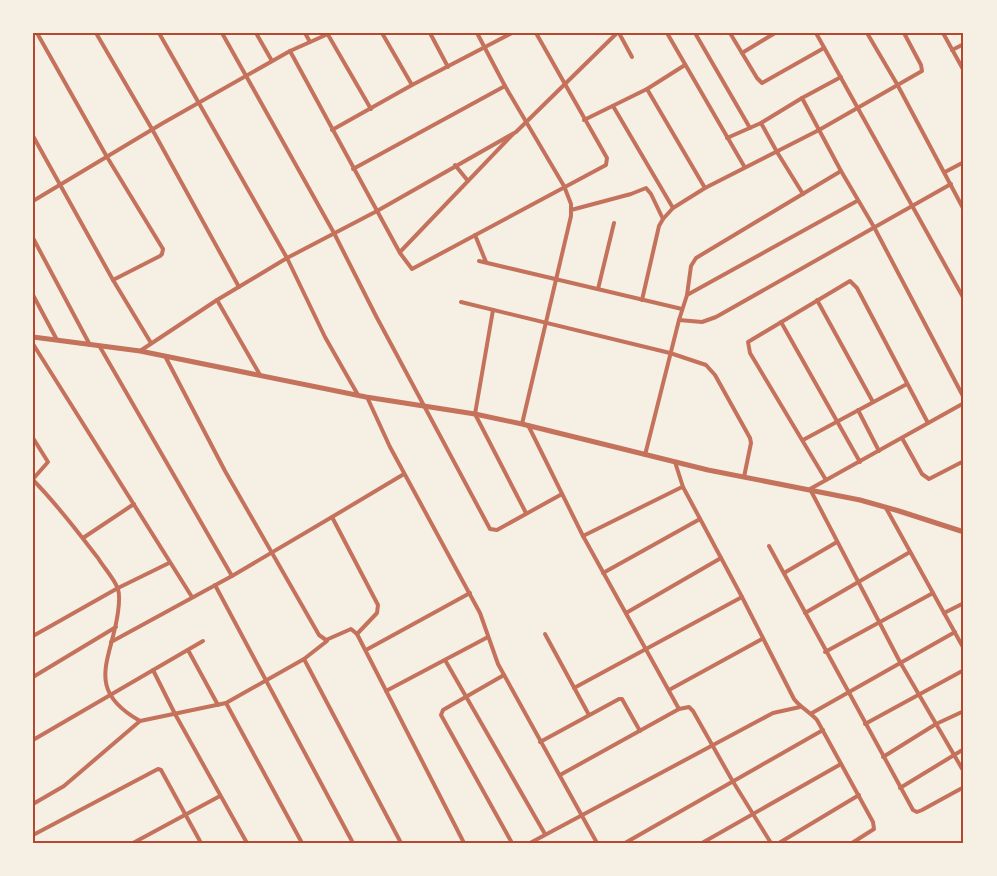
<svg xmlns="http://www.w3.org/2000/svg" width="997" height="876" font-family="'Exo 2',sans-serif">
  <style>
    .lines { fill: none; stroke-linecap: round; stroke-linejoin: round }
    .minor { stroke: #c5725c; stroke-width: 4 }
    .tertiary { stroke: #c5725c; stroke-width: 5 }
    .neatline { fill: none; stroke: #b5482f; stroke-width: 2 }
  </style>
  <rect width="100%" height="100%" fill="#f6efe4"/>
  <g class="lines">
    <!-- minor -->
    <g class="minor">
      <polyline points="37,33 107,157 163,249 162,254 160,256 113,280"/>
      <polyline points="96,33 152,129 239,287"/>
      <polyline points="159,33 287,258 325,337 358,395"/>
      <polyline points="222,33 334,233 376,316 490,529 497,530 562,494"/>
      <polyline points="256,33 272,61"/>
      <polyline points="305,33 310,42"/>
      <polyline points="327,33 371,109"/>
      <polyline points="382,33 412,85"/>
      <polyline points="430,33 448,67"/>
      <polyline points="477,33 505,86 564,186 571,204 571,216 522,424"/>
      <polyline points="619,33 632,57"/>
      <polyline points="667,33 744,166"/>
      <polyline points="695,33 750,128"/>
      <polyline points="730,33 757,78 762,83 824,48"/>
      <polyline points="816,33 964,299"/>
      <polyline points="867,33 897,84 964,210"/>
      <polyline points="943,33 964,71"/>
      <polyline points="952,50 964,44"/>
      <polyline points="290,51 400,253 412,269 606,165 607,158 536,33"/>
      <polyline points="742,53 775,33"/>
      <polyline points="647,89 705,188"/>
      <polyline points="802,98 841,171 874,227 964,398"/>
      <polyline points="613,106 673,208"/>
      <polyline points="584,120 647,89 685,65"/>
      <polyline points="761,123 777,152 803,194"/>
      <polyline points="332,130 412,85 512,33"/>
      <polyline points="33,136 113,280 151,343"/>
      <polyline points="727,138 761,123 802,98 841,77"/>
      <polyline points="455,165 468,181"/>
      <polyline points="353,169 505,86"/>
      <polyline points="945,172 964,162"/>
      <polyline points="33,201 163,123 290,51 328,34"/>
      <polyline points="571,210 631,194 646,188 651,194 663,219"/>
      <polyline points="475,235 486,262"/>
      <polyline points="33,238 90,345"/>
      <polyline points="400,252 513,134"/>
      <polyline points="479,261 682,309"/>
      <polyline points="598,289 614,223"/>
      <polyline points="33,295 57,340"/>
      <polyline points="687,295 691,266 696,258 841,171"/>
      <polyline points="217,300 260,375"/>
      <polyline points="642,300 659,226 663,219 673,208 705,188 819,130 922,71 921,65 904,33"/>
      <polyline points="817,300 873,402"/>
      <polyline points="461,302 670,353 706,365 715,375 750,438 751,443 744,477"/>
      <polyline points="493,310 475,414 526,513"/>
      <polyline points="679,320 702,322 716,317 951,184"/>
      <polyline points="781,322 860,462"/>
      <polyline points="33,344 192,597"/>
      <polyline points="100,347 232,576"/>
      <polyline points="140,351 217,300 287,258 377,211 516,132 617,33"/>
      <polyline points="165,356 225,471 319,635 326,640 351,629 357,634 464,843"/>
      <polyline points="367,397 390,447 480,613 498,664 597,843"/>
      <polyline points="964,403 810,489 900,662 964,772"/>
      <polyline points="858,410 879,451"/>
      <polyline points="528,425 583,536 679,709"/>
      <polyline points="33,438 48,462 33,479"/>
      <polyline points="902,438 922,474 929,479 964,461"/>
      <polyline points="803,440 907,384"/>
      <polyline points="645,455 679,320 687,295 857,201"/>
      <path d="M675,462L683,487L742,597L794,699C801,708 810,712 817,720L873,822L874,829L852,843"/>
      <path d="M33,480C57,504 77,531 98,558C104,568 114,578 118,589C120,596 119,605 118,612C112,659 83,689 140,721"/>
      <polyline points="826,480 750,353 748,342 850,281 857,288 928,423"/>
      <polyline points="886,508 964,649"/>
      <polyline points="332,517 404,474"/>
      <polyline points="583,536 682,487"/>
      <polyline points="83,538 134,504"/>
      <polyline points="769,546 913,810 917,812 922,810 964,787"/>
      <polyline points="603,573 700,519"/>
      <polyline points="784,573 837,542"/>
      <polyline points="215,585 353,843"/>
      <polyline points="626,613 721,558"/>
      <polyline points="805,613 910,552"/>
      <polyline points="944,613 964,603"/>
      <polyline points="545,634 589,715"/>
      <polyline points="33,636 118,588 169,563"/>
      <polyline points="111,642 232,576 332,517 378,605 377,613 357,634"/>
      <polyline points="188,650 218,705"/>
      <polyline points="366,650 470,593"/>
      <polyline points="825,652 933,593"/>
      <polyline points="304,659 327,641"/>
      <polyline points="445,660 545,834"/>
      <polyline points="153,670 175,714 247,843"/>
      <polyline points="504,675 443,710 441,715 512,843"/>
      <polyline points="33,677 116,627"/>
      <polyline points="574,688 742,597"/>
      <polyline points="669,690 762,639"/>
      <polyline points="386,691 488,637"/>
      <polyline points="226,703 302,843"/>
      <polyline points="812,713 955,632"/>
      <polyline points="865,724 964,670"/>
      <polyline points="33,740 203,641"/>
      <polyline points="540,742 619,699 622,699 640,731"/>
      <polyline points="883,757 936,724 964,711"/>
      <polyline points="560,775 679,709 689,707 693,711 732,780 771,843"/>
      <polyline points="900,788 964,749"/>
      <polyline points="33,804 64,786 140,721 226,703 304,659 401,843"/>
      <polyline points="33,835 158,769 161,770 201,843"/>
      <polyline points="133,843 220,796"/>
      <polyline points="530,843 773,713 800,707"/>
      <polyline points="625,843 823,730"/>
      <polyline points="702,843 841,764"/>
      <polyline points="779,843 859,795"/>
    </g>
    <!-- tertiary -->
    <polyline class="tertiary" points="33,337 140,351 366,397 475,414 522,424 708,470 860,500 899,511 964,532"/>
  </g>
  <!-- border -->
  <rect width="997" height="876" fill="none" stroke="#f6efe4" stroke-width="69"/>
  <rect x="34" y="34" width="928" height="808" class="neatline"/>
</svg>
